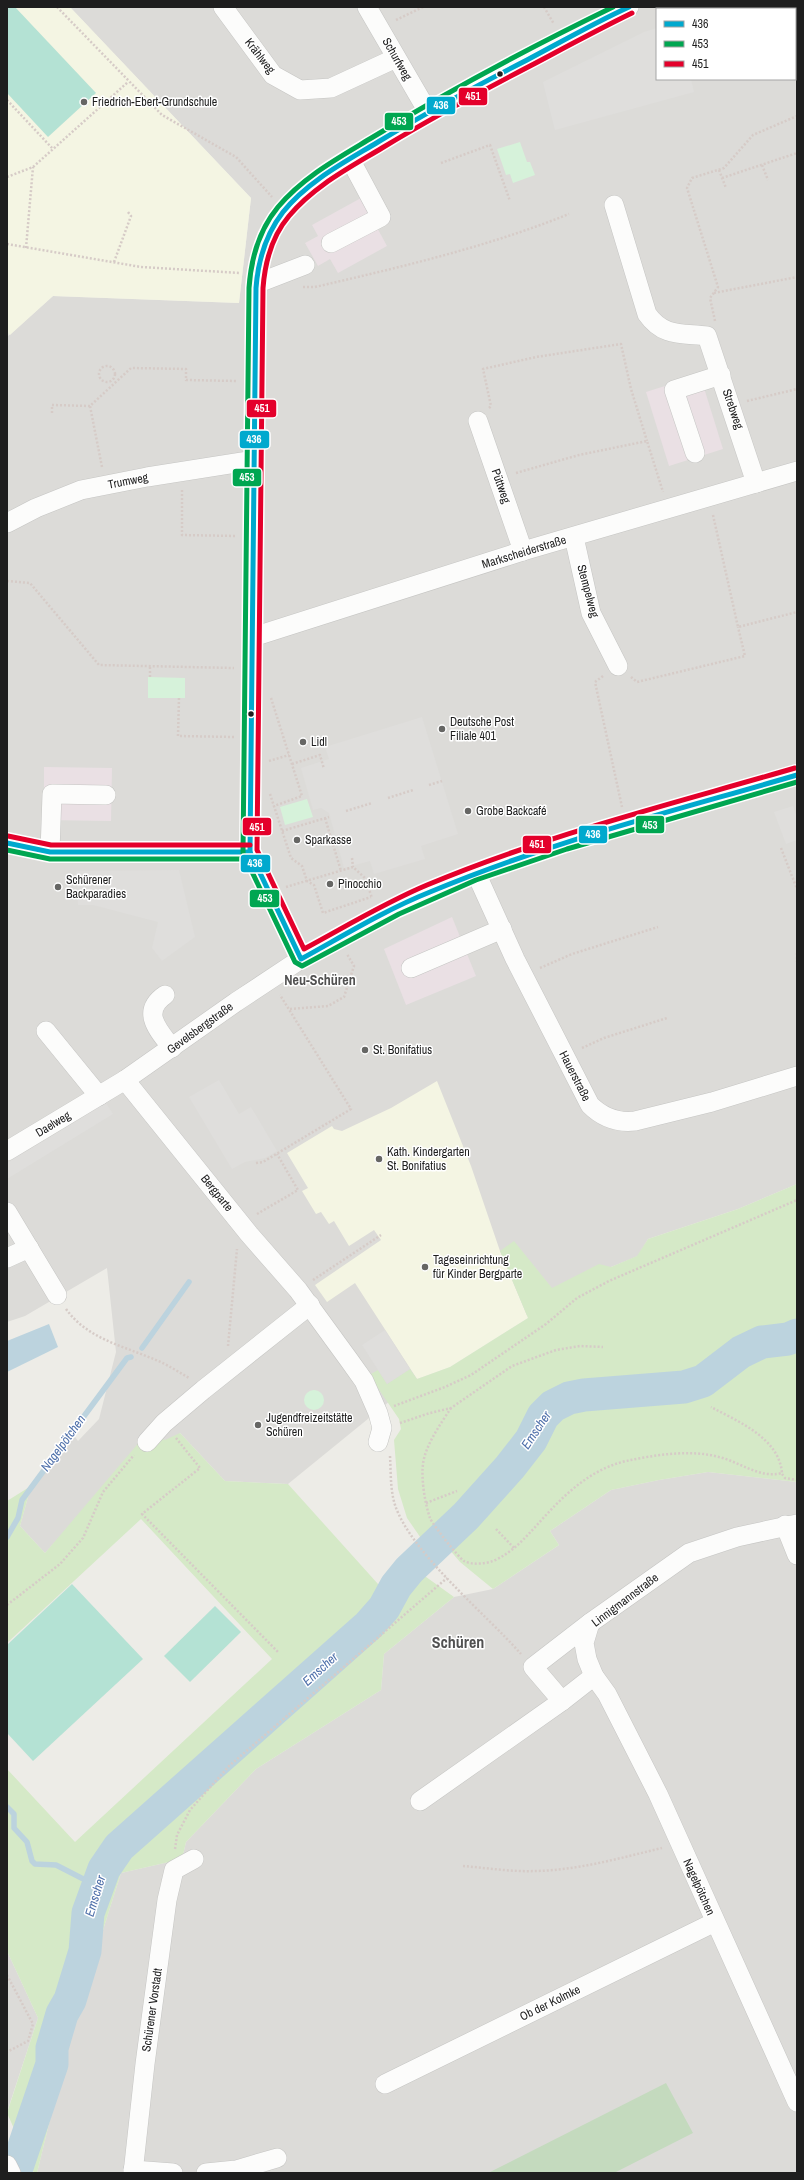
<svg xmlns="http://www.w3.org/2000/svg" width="804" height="2180" font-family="'Archivo Narrow',sans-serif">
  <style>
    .residential { fill: #dcdbd8; fill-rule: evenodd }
    .industrial { fill: #eae0e4 }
    .education { fill: #f4f5e3 }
    .grass { fill: #d5e9c7 }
    .forest { fill: #c4dabe }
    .park { fill: #d6f2da }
    .pitch { fill: #b4e2d4 }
    .parking { fill: #dfdedc }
    .water { fill: #bcd3de }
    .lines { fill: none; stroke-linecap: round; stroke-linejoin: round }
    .stream { stroke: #bcd3de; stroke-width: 5.5 }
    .river { stroke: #bcd3de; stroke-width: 33 }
    .minor-casing { stroke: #c5c5c3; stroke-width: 20 }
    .path { stroke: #d6cbc7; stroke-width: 2.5; stroke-dasharray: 2 2; stroke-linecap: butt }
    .minor { stroke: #fcfcfb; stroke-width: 19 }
    .bus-1-casing { stroke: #fff; stroke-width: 8 }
    .bus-2-casing { stroke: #fff; stroke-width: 8 }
    .bus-3-casing { stroke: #fff; stroke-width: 8 }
    .bus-1 { stroke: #00a9ce; stroke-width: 5 }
    .bus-2 { stroke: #00a651; stroke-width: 5 }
    .bus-3 { stroke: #e4002b; stroke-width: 5 }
    .bus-dot { fill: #1e1e1e; stroke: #fff; stroke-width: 1.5 }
    .poi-dot { fill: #666664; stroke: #fff; stroke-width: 1.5 }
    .labels { text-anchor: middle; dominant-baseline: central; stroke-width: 3; stroke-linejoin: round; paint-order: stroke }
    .street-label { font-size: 12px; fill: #1e1e1e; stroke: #fff }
    .poi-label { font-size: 12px; fill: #1e1e1e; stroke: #fff; text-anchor: start }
    .water-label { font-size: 13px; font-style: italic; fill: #4f70aa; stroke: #fff }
    .quarter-label { font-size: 14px; font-weight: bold; fill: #515151; stroke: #fff }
    .district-label { font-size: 16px; font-weight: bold; fill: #515151; stroke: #fff }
    .line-badge { stroke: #fff; stroke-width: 1.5 }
    .badge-label { font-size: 11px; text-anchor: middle; font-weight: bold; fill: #fff }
  </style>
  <rect width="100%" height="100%" fill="#edece7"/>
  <!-- residential -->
  <g class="residential">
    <path d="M70,7H797V1184L738,1209L648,1239L638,1256L611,1267L417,1379L288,1484L225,1481L180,1433L76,1519L45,1553L20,1526L31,1486L70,1430L78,1441L99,1419L116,1352L107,1268L25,1316L7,1322V337L53,296L239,303L251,198ZM657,9H795V79H657Z"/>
    <polygon points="708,1472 797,1482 797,2173 37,2173 73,2025 121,1873 182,1859 186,1842 256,1769 381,1690 384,1654 454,1597 493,1589 559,1545 550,1531 611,1490 659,1480"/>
    <polygon points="7,1951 38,2018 7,2112"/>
  </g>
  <!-- industrial -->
  <g class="industrial">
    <polygon points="361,198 387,246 338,273 330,259 318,266 305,243 318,236 312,225"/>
    <polygon points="700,375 723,449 669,466 646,392"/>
    <polygon points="44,767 112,768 111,821 44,820"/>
    <polygon points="452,917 476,976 406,1005 384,949"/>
  </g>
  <!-- education -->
  <g class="education">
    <polygon points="7,7 70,7 251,198 239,303 53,296 10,335 7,332"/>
    <polygon points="437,1081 471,1166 500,1251 528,1318 450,1367 417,1379 355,1283 327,1302 315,1285 381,1240 374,1230 349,1246 334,1221 329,1224 321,1212 316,1214 302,1191 308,1188 287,1153 332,1126 334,1129 342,1131 391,1108"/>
  </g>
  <!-- grass -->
  <g class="grass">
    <polygon points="797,1184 797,1482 708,1472 659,1480 611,1490 550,1531 559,1545 493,1589 460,1562 437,1535 425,1544 407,1518 398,1489 394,1440 401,1429 399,1419 369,1375 378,1370 387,1384 410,1369 417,1379 450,1367 528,1318 500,1251 514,1241 552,1288 599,1264 611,1267 637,1256 648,1239 738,1209"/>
    <polygon points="147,1433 165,1440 180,1433 225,1481 288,1484 387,1594 408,1564 454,1597 384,1654 381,1690 256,1769 186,1842 182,1859 121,1873 73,2025 37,2173 34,2173 7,2113 38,2018 7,1951 7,1769 75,1842 272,1659 141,1519 7,1643 7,1501 31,1486 20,1526 45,1553"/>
  </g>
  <!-- forest -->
  <polygon class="forest" points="666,2083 693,2133 614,2173 488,2173"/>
  <!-- park -->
  <g class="park">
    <polygon points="520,142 527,162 530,162 535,175 513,183 510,174 506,175 497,149"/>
    <polygon points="148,677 185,678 185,698 148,698"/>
    <polygon points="307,799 313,817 285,825 280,807"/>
    <circle cx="314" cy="1400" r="10"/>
  </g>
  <!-- pitch -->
  <g class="pitch">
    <polygon points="7,7 15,7 96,93 48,137 7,93"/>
    <polygon points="72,1584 143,1659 33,1761 7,1733 7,1645"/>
    <polygon points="215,1606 241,1632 190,1682 164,1656"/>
  </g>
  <!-- parking -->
  <g class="parking">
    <polygon points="781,7 797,7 797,54 795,48 795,9 782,9"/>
    <polygon points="657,28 657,79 691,79 694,92 555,130 543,82 644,32"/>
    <polygon points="422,717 458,834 421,846 425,859 374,874 370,861 344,868 329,813 321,808 313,810 301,768 329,759 325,747"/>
    <polygon points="793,806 797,818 797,840 786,844 774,812"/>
    <polygon points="179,870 195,937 162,961 152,948 158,922 93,905 78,905 76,871"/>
    <polygon points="219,1080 239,1114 251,1107 277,1151 265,1158 245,1162 232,1169 189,1097"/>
    <polygon points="106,1103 113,1114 7,1179 7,1163"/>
    <polygon points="385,1330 410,1369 387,1384 362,1345"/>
  </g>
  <!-- water -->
  <polygon class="water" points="49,1324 58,1347 7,1372 7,1341"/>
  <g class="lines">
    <!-- stream -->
    <g class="stream">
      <polyline points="142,1348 189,1282"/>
      <polyline points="7,1537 18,1518 22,1500 127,1358 131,1357"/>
      <polyline points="7,1807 14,1814 14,1828 27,1842 32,1861 35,1864 56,1865 97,1886"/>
    </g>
    <!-- river -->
    <polyline class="river" points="15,2173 52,2064 52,2048 62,2014 70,2000 85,1951 88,1913 104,1869 119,1847 369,1625 384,1608 396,1586 409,1570 466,1516 510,1467 531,1440 543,1416 553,1406 569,1398 584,1395 684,1387 703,1381 741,1352 762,1342 788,1339 797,1335"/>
    <defs>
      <g id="minor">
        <polyline points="223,7 273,75 300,90 331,88 396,58"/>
        <polyline points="367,7 428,112"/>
        <path d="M614,205L647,314C663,337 681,333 707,336L756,483"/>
        <polyline points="331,243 381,217 350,159"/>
        <polyline points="256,284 305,265"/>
        <polyline points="478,421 523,551"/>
        <polyline points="695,453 674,390 721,375"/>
        <polyline points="7,523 36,508 81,490 147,477 255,460"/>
        <polyline points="574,537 591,613 618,666"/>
        <polyline points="253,637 523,551 797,471"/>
        <polyline points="7,843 50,852 250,852"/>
        <polyline points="50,852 52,794 106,795"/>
        <path d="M476,873L515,959L590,1105C603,1118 617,1123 635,1121L712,1102L797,1076"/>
        <path d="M301,959L250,852L256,288C257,262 266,233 283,212C305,184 340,166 370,147C423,114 477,86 532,57C564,40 596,22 629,7"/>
        <polyline points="411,968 502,929"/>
        <path d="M165,995C140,1012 159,1031 172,1048"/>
        <polyline points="46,1031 99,1096"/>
        <polyline points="125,1080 249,1234 298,1290 349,1360 364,1381 378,1413 382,1428 378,1442"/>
        <polyline points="7,1151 125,1080 236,1002 301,959 400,905 476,873 551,846 797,775"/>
        <polyline points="7,1212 57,1295"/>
        <polyline points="7,1258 29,1248"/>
        <polyline points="147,1442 164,1423 203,1390 310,1305"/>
        <polyline points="785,1525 797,1555"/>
        <polyline points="590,1623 584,1643 587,1659 594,1676 607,1694 658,1794 797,2102"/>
        <polyline points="562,1701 533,1667 590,1623 689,1553 737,1537 797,1524"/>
        <polyline points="420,1801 562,1701 594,1676"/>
        <polyline points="385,2084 715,1922"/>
        <polyline points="7,2165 11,2173"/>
        <polyline points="133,2170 173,2173"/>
        <polyline points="133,2173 145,2064 167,1900 174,1870 194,1859"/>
        <polyline points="206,2173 236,2170 277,2158"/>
      </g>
    </defs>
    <!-- minor casing -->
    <use href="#minor" class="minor-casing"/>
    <!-- path -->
    <g class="path">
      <polyline points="57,7 162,115 236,157 272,197"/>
      <polyline points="544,7 554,24"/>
      <polyline points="396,20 423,7"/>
      <polyline points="7,100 52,148"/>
      <polyline points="441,163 490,145 510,201"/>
      <polyline points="762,165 768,180"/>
      <polyline points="719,170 726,188"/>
      <polyline points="7,177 33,167 128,82"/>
      <polyline points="722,178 797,153"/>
      <polyline points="7,244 141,267 240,273"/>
      <polyline points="26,248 33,167"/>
      <polyline points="114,262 131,216 128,212"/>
      <path d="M303,287H315C401,267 487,247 569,214"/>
      <polyline points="714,293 797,277"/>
      <polyline points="715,321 710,298 718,287 687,188 692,178 724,168 753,135 797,116"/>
      <circle cx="107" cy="374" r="8"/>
      <polyline points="747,401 797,389"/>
      <polyline points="489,408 491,406 483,369 536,357 621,344 631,389 647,441"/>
      <polyline points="52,413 52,405 90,406"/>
      <polyline points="102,467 90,406 131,368 186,369 186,380 237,381"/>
      <polyline points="516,473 579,455 647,441 663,492"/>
      <polyline points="182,490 182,535 236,536"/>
      <polyline points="713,515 738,627 797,612"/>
      <polyline points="7,581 30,583 99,665 234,668"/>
      <polyline points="603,676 595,682 622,807"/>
      <polyline points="150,677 150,666"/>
      <polyline points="631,677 637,682 745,656 738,627"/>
      <polyline points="179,698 178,736 234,737"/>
      <polyline points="271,698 302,796 274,806"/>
      <polyline points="269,761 289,755"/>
      <polyline points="292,764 320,755 324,769"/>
      <polyline points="429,785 442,781"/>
      <polyline points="270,794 291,858 302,866 307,881 314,885 323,913 371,897"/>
      <polyline points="388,798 413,790"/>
      <polyline points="346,811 372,803"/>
      <polyline points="325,818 341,871"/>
      <polyline points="282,831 329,817"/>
      <polyline points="781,848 797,889"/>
      <polyline points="352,858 353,867"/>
      <polyline points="286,887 353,867 365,878 372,898"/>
      <polyline points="797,953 797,962"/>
      <polyline points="540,968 572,954 658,927"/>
      <polyline points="290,1009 328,1006 344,997 354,966 347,954"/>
      <polyline points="582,1048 604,1038 667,1018"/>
      <polyline points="256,1163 263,1162 351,1109 280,995"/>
      <polyline points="257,1214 298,1190 277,1154"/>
      <polyline points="313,1280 381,1235"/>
      <path d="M66,1309C87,1338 120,1345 151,1358C165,1363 177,1371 189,1378"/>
      <polyline points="228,1346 237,1249"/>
      <polyline points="394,1406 445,1387 471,1375 546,1324 577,1298 609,1281 797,1200"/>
      <path d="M451,1408C441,1423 425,1446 423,1464C421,1479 425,1504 430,1518C433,1525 458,1557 464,1561C472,1565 485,1564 493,1561C512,1553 524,1539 537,1525C562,1497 588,1470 626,1461C655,1455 690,1449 719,1457C740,1462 760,1479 782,1473C779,1438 739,1422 711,1407"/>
      <polyline points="400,1423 430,1413 451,1408 512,1366 556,1350 580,1346 603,1347"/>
      <polyline points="176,1438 200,1468 142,1514 279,1653"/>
      <path d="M390,1456C391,1472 390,1489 395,1505C411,1553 486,1614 521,1654"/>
      <polyline points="782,1474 785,1478 797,1480"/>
      <polyline points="426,1503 457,1491"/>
      <polyline points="496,1529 515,1549"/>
      <polyline points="7,1605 60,1564 83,1538 103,1492 134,1455"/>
      <polyline points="175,1849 177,1835 190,1810 229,1766 447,1578"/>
      <path d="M463,1866C487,1868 512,1872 536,1871C579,1870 620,1858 662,1848"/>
      <polyline points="7,1975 33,2024 28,2041 7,2052"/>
    </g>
    <!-- minor -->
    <use href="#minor" class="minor"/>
    <defs>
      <g id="bus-1">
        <path d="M629,7C594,23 561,42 527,60C476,86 426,113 378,142C345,162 308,181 283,212C266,234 258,261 256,288L250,852L301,959C343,936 385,910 430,892C549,842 674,811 797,775"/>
        <polyline points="7,843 50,852 250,852"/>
      </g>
      <g id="bus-2">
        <path d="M613,7C531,47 450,90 373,137C340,157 304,176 278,207C259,230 251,259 249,288L243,853L295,962L302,966L399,914L476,880L567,849L797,782"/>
        <polyline points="7,850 50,859 250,859"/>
      </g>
      <g id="bus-3">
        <path d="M632,13C597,30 564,48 530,66C480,92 430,119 382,148C349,168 314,186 289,216C272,236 265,262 263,288L257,850L304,949C345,927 384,903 427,885C546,835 672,804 795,768"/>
        <polyline points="8,836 51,845 250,845"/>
      </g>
    </defs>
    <!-- bus-1 casing -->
    <use href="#bus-1" class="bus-1-casing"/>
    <!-- bus-2 casing -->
    <use href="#bus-2" class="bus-2-casing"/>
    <!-- bus-3 casing -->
    <use href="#bus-3" class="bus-3-casing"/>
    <!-- bus-1 -->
    <use href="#bus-1" class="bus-1"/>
    <!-- bus-2 -->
    <use href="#bus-2" class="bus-2"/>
    <!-- bus-3 -->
    <use href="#bus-3" class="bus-3"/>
  </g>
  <!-- markers -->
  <g class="bus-dot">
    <circle cx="500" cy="74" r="3.5"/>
    <circle cx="251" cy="714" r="3.5"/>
  </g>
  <g class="poi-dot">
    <circle cx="84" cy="102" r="4"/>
    <circle cx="442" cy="729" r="4"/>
    <circle cx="303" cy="742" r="4"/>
    <circle cx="468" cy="811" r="4"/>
    <circle cx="297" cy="840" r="4"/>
    <circle cx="330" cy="884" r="4"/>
    <circle cx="58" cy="887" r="4"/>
    <circle cx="365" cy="1050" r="4"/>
    <circle cx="379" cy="1159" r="4"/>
    <circle cx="425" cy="1267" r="4"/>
    <circle cx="258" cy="1425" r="4"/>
  </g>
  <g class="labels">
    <!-- street labels -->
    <g class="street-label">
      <text transform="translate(260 56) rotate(52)">Krählweg</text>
      <text transform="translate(397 59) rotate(60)">Schurfweg</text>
      <text transform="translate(733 409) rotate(71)">Strebweg</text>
      <text transform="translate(128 481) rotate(-11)">Trumweg</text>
      <text transform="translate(501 486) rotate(71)">Püttweg</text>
      <text transform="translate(524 552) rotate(-17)">Markscheiderstraße</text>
      <text transform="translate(588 591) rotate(75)">Stempelweg</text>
      <text transform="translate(200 1028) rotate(-36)">Gevelsbergstraße</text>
      <text transform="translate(575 1076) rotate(63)">Hauerstraße</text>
      <text transform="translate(53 1124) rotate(-31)">Daelweg</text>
      <text transform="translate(217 1193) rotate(51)">Bergparte</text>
      <text transform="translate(625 1600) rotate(-37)">Linnigmannstraße</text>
      <text transform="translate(699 1887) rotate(66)">Nagelpötchen</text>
      <text transform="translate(550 2003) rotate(-26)">Ob der Kolmke</text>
      <text transform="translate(152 2010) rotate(-82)">Schürener Vorstadt</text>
    </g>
    <!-- poi labels -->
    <g class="poi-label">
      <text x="92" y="102">Friedrich-Ebert-Grundschule</text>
      <text x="450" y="722">Deutsche Post<tspan x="450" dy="14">Filiale 401</tspan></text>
      <text x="311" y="742">Lidl</text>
      <text x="476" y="811">Grobe Backcafé</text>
      <text x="305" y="840">Sparkasse</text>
      <text x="66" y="880">Schürener<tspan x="66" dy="14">Backparadies</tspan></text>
      <text x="338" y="884">Pinocchio</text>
      <text x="373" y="1050">St. Bonifatius</text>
      <text x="387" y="1152">Kath. Kindergarten<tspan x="387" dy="14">St. Bonifatius</tspan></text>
      <text x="433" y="1260">Tageseinrichtung<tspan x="433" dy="14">für Kinder Bergparte</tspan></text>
      <text x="266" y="1418">Jugendfreizeitstätte<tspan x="266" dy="14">Schüren</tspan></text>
    </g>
    <!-- water labels -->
    <g class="water-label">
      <text transform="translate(536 1430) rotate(-56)">Emscher</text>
      <text transform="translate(63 1443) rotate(-54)">Nagelpötchen</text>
      <text transform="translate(320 1669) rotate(-42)">Emscher</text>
      <text transform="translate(95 1896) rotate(-73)">Emscher</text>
    </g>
    <!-- quarter labels -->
    <g class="quarter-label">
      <text x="320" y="980">Neu-Schüren</text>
    </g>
    <!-- district labels -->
    <g class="district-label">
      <text x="458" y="1642">Schüren</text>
    </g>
  </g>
  <g class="line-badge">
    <rect x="458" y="87" width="30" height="19" rx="4" fill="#e4002b"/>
    <rect x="426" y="96" width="30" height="19" rx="4" fill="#00a9ce"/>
    <rect x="384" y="112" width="30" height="19" rx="4" fill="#00a651"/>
    <rect x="246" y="399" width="31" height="19" rx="4" fill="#e4002b"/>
    <rect x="239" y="430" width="31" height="19" rx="4" fill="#00a9ce"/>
    <rect x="232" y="468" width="30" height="19" rx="4" fill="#00a651"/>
    <rect x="635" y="815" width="30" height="19" rx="4" fill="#00a651"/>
    <rect x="242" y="817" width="30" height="19" rx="4" fill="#e4002b"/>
    <rect x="578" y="825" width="30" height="19" rx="4" fill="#00a9ce"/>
    <rect x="522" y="835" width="30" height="19" rx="4" fill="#e4002b"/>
    <rect x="240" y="854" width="31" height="19" rx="4" fill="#00a9ce"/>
    <rect x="249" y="889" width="31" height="19" rx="4" fill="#00a651"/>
  </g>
  <g class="badge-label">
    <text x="473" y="100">451</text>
    <text x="441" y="109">436</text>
    <text x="399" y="125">453</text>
    <text x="262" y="412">451</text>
    <text x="254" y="443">436</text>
    <text x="247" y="481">453</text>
    <text x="650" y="829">453</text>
    <text x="257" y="831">451</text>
    <text x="593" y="838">436</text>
    <text x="537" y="848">451</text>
    <text x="255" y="867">436</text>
    <text x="265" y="902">453</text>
  </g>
  <!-- border -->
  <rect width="804" height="2180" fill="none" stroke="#1e1e1e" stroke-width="16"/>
  <!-- legend -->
  <rect x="656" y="8" width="140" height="72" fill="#ffffff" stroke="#a5a5a5"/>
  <rect x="664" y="21" width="20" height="6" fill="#00a9ce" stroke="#a5a5a5"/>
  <text x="692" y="28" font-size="12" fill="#1e1e1e">436</text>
  <rect x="664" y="41" width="20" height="6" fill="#00a651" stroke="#a5a5a5"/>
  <text x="692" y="48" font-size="12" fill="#1e1e1e">453</text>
  <rect x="664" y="61" width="20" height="6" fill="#e4002b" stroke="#a5a5a5"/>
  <text x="692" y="68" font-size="12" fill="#1e1e1e">451</text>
</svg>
